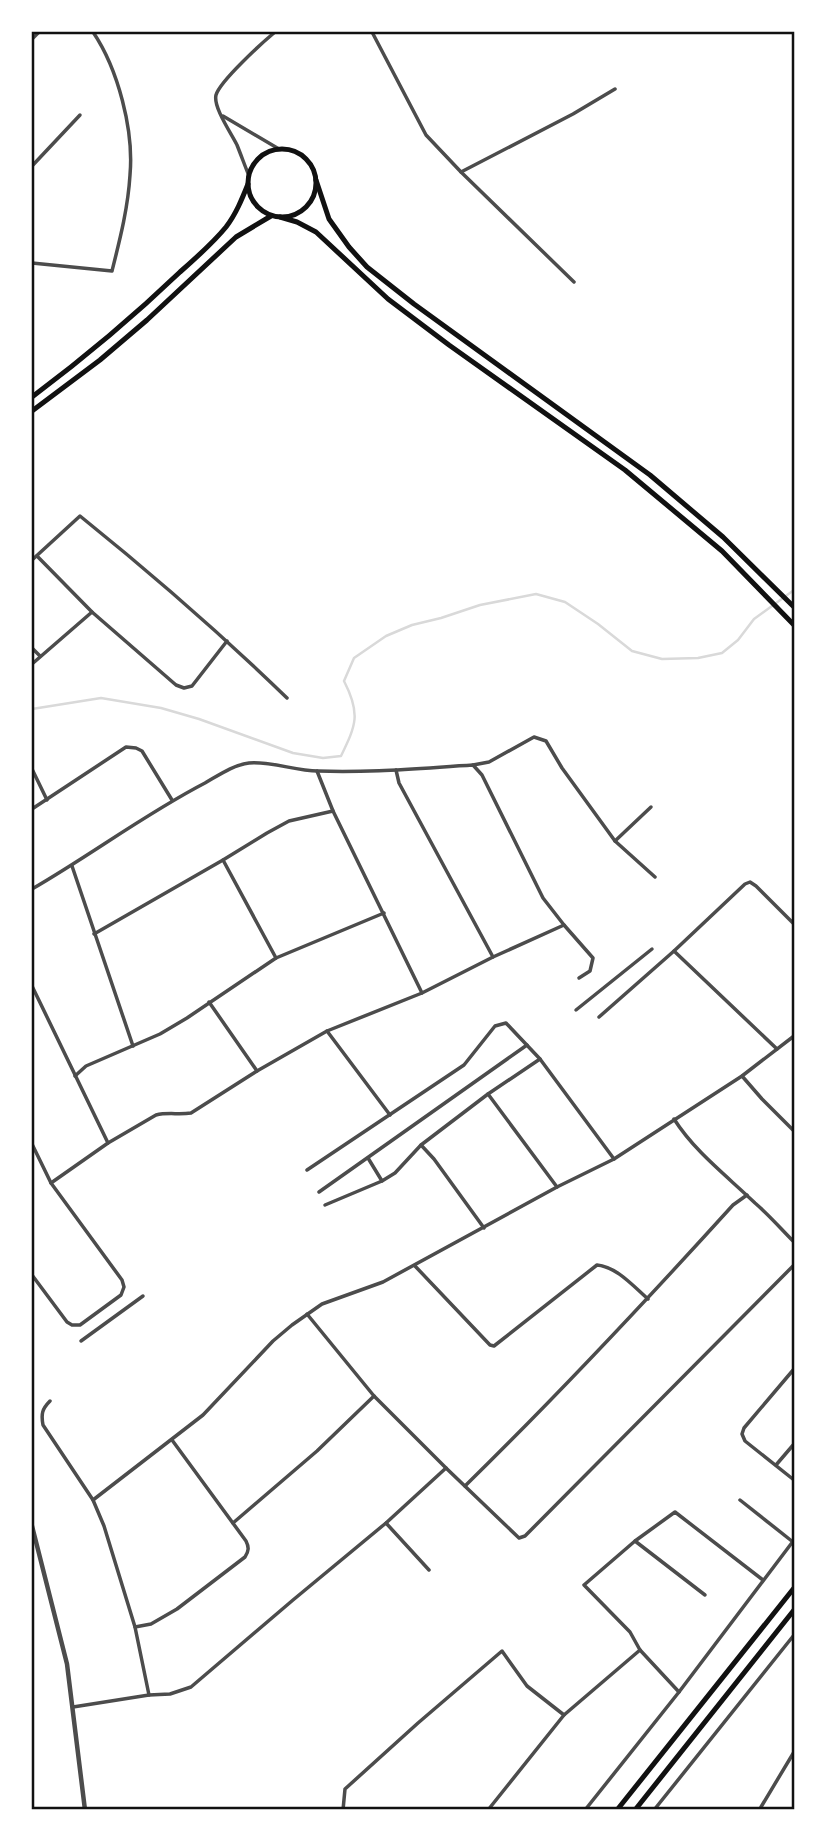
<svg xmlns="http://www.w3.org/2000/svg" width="826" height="1841" font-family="Helvetica,sans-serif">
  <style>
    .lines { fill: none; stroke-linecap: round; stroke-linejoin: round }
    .stream { stroke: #d9d9d9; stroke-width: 2.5 }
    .minor { stroke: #4c4c4c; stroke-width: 3.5 }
    .tertiary { stroke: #4c4c4c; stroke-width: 4.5 }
    .trunk { stroke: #111; stroke-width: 5 }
    .neatline { fill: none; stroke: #111; stroke-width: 2.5 }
  </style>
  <rect width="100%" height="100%" fill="#fff"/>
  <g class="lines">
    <!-- stream -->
    <path class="stream" d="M32,709L101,698L161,708L199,719L293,753L323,758L341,756C356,725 361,714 344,681L354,658L386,636L412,625L441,618L480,605L536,594L565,602L598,624L632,651L662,659L698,658L722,653L738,640L754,619L794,590"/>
    <!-- minor -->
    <g class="minor">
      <polyline points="372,32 426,135 461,172 574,282"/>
      <polyline points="32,39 39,32"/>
      <polyline points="223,116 279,149"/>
      <polyline points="32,166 80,115"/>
      <polyline points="461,172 573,114 615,89"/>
      <path d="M249,176C245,166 241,155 237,145C231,133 213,107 216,95C220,81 263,42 275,32"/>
      <path d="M32,263L112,271C120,239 128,208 130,175C134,130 118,69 93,32"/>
      <polyline points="37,556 92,612 176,685 184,688 192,686 227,641"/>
      <path d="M32,560L80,516C152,574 221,634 287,698"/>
      <polyline points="32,648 40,656"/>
      <polyline points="32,664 92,612"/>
      <polyline points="473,765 489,762 534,737 546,741 562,768 615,841 655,877"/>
      <polyline points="32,769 47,800"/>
      <polyline points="396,770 399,783 493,957"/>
      <polyline points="317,771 333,811 422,993"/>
      <polyline points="32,809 126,747 136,748 142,751 172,800"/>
      <polyline points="615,841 651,807"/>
      <polyline points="223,860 276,958"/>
      <polyline points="72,866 133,1046"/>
      <path d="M32,889C91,855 145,814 205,783C219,775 233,765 249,763C272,761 295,771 318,771C370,773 422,768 473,765L482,775L543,898L564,925L493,957L422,993L327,1031L257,1071L191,1113C179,1115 168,1112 156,1115L108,1143L51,1183"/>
      <polyline points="564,925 593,958 590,971 579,978"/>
      <polyline points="94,934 223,860 267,833 289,821 333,811"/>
      <polyline points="674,951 777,1049"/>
      <polyline points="32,986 108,1143"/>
      <polyline points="209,1002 257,1071"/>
      <polyline points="576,1010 652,949"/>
      <polyline points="599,1017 674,951 745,884 750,882 756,886 794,924"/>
      <polyline points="327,1031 390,1115"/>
      <polyline points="75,1076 86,1066 160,1034 187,1018 276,958 384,913"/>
      <polyline points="742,1076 762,1099 794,1131"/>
      <polyline points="488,1094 557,1187"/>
      <path d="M674,1119C695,1152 727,1176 755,1203C769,1215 781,1229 794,1242"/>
      <polyline points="32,1144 51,1183 122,1280 124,1287 121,1295 80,1325 72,1325 67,1322 32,1275"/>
      <polyline points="421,1145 434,1159 484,1228"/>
      <polyline points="368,1158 382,1181 395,1173 421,1145 488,1094 540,1059"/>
      <polyline points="307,1170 464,1065 495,1026 506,1023 540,1059 614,1159"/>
      <polyline points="319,1192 527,1045"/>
      <polyline points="325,1205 382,1181"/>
      <path d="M415,1266L490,1345L494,1346L597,1265C617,1267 633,1286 648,1299"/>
      <polyline points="307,1314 374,1396 446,1468 519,1538 525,1536 794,1265"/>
      <polyline points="81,1341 143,1296"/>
      <polyline points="794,1369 744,1428 742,1434 745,1441 794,1480"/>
      <path d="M50,1401C42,1409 41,1414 43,1425L93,1500L104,1526L135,1627L149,1695"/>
      <polyline points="776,1465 794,1444"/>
      <path d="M465,1486C558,1395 646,1301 733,1205L747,1195"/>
      <polyline points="93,1500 203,1415 273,1341 292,1325 322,1304 383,1282 557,1187 614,1159 742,1076 794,1036"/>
      <polyline points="740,1500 793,1542"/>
      <polyline points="233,1523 317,1451 374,1396"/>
      <polyline points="386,1523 429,1570"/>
      <polyline points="635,1541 705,1595"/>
      <path d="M135,1627L151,1624L177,1609L245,1557C249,1551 249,1547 246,1541L172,1440"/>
      <polyline points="679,1692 640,1650 630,1632 584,1585 635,1541 675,1512 763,1580"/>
      <polyline points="73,1707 149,1695 170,1694 191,1687 293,1600 386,1523 446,1468"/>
      <polyline points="343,1810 345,1789 418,1723 502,1651 527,1686 564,1715"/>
      <polyline points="488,1810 564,1715 640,1650"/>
      <polyline points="585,1810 679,1692 794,1540"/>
      <polyline points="654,1810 794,1635"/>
      <polyline points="764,1810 761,1807 794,1752"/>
    </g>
    <!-- tertiary -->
    <polyline class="tertiary" points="32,1526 67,1664 85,1810"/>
    <!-- trunk -->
    <g class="trunk">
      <circle cx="282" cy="183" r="34"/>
      <polyline points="316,180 329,219 349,247 367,267 414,304 650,475 723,537 794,607"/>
      <polyline points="280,217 297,222 316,232 388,299 449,345 625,470 722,551 794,625"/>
      <path d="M32,397C84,358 133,317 180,272C196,258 213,243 226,227C236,214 242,199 248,184"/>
      <polyline points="32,411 100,360 147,320 236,237 271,216"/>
      <polyline points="617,1810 794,1588"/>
      <polyline points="635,1810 794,1610"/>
    </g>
  </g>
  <!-- border -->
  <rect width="826" height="1841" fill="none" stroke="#ffffff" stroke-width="66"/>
  <rect x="33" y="33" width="760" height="1775" class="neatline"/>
</svg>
